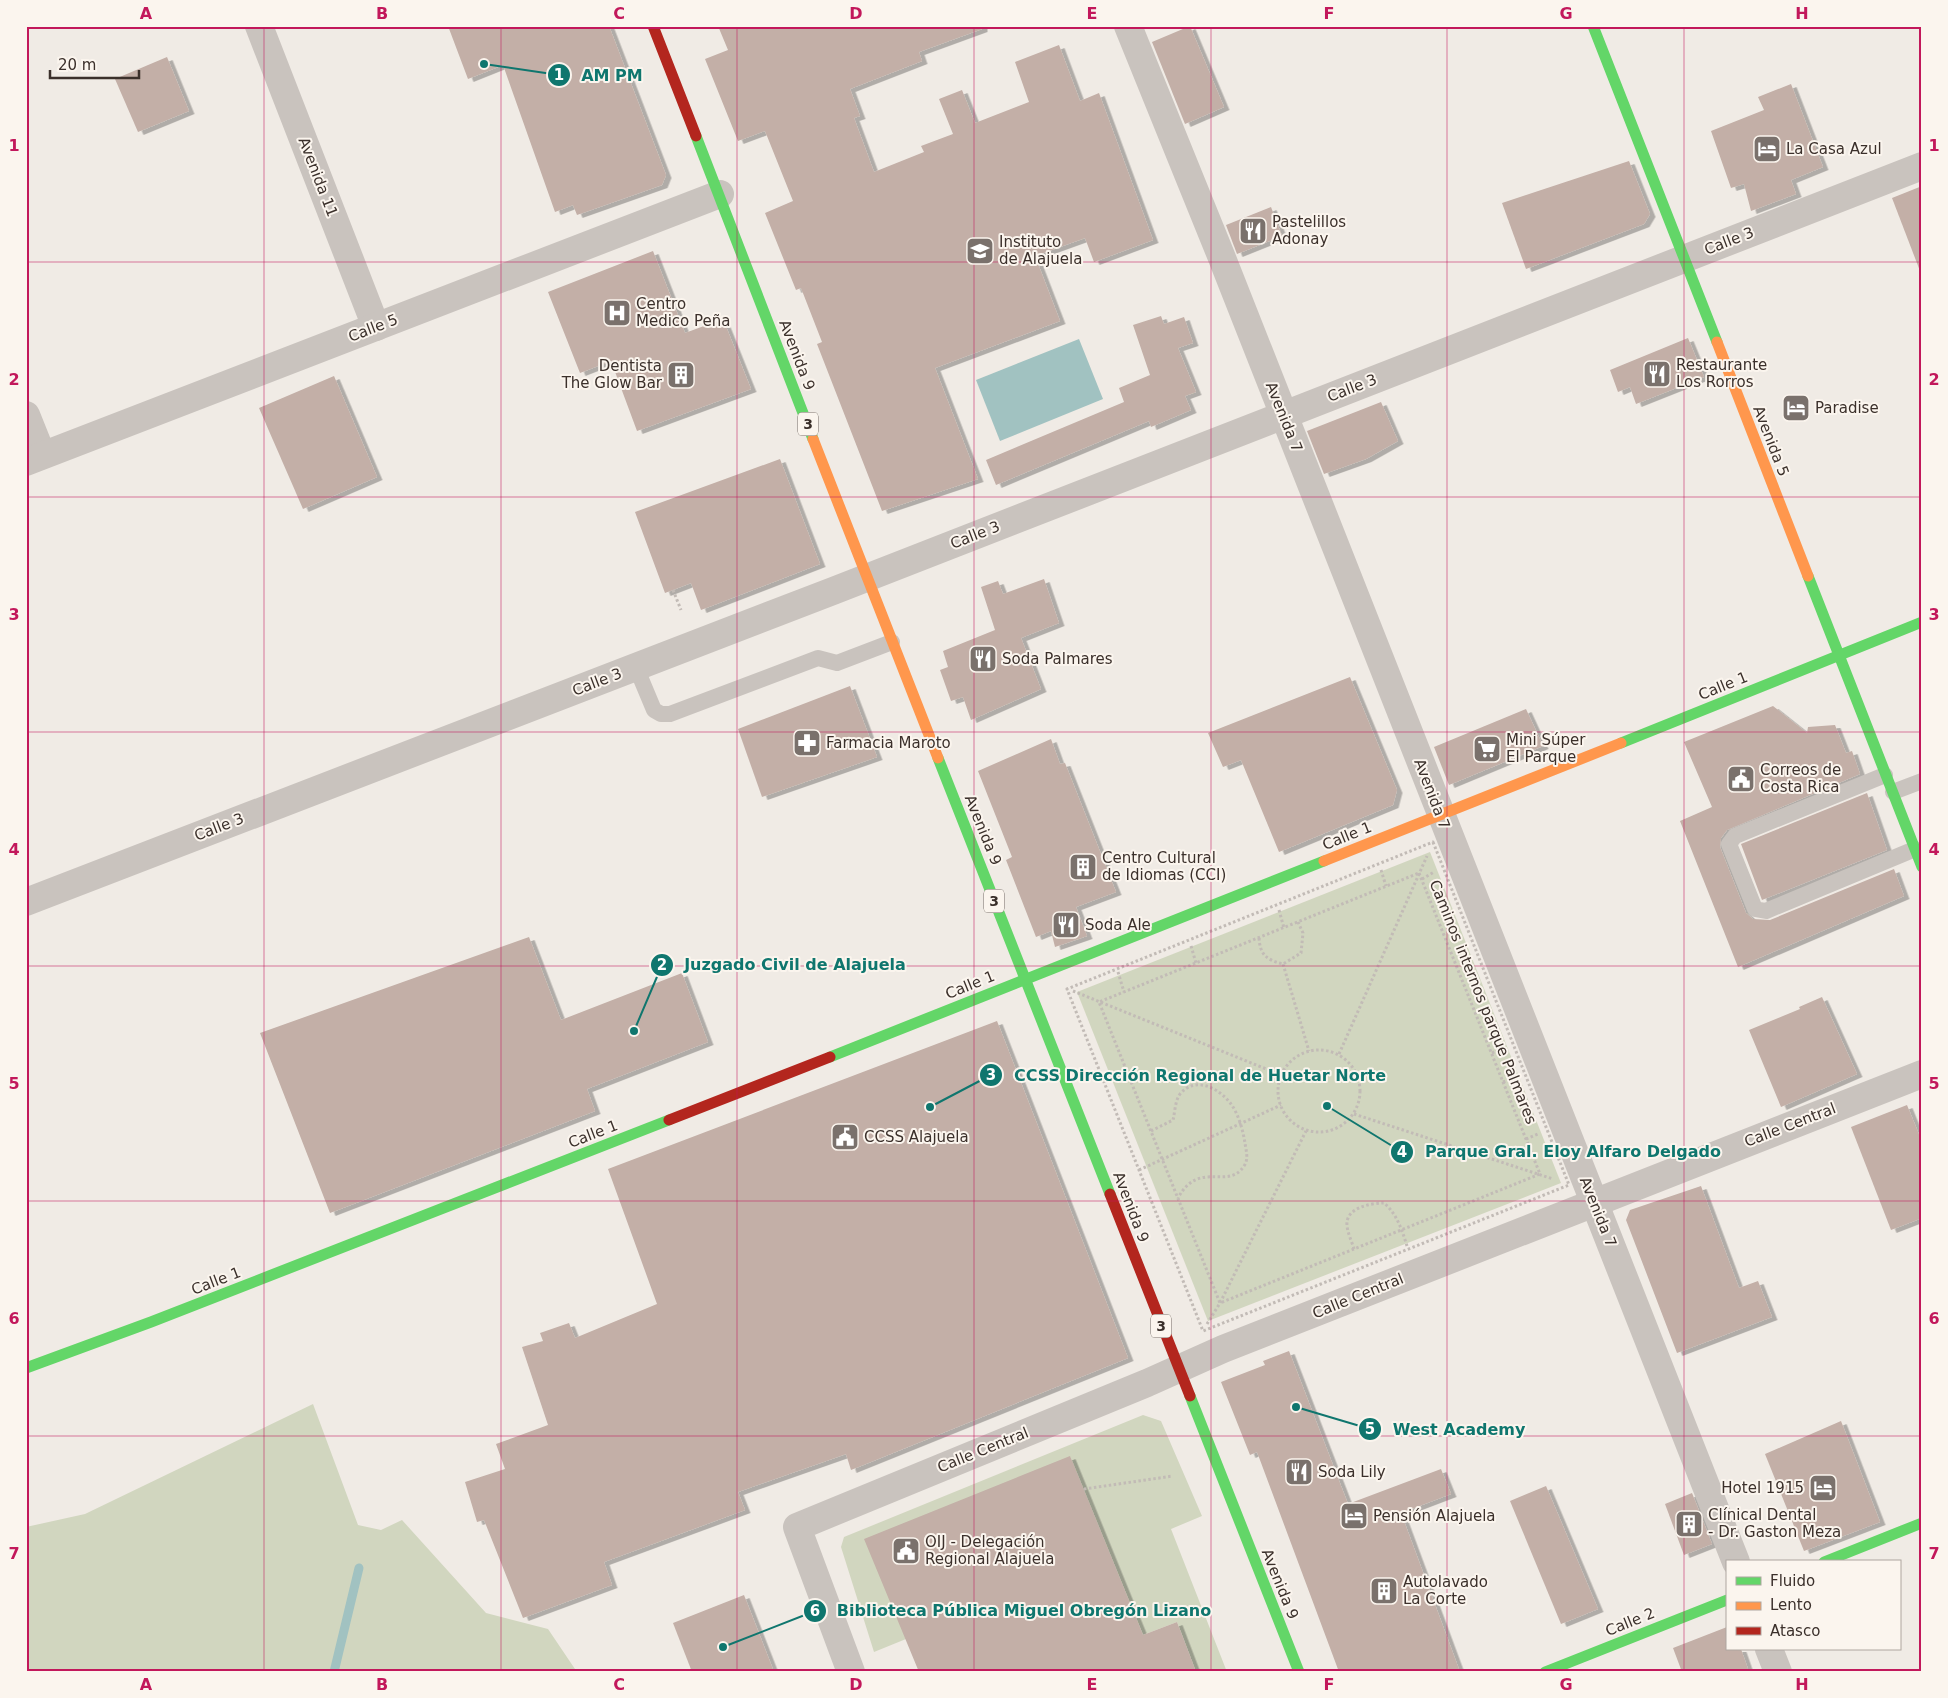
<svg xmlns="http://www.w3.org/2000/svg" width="1948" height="1698" font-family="'DejaVu Sans',sans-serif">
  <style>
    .green { fill: #d1d6bf }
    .water { fill: #a1c2c1 }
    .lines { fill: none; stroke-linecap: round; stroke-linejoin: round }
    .stream { stroke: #a1c2c1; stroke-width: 9 }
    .building { fill: #c3afa7; filter: url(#shadow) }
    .path { stroke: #c2bbb6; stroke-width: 3; stroke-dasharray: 2.5 2.5; stroke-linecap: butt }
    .lane { stroke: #c9c3be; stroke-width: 16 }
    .street { stroke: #c9c3be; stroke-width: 28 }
    .fast { stroke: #63d668; stroke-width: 11 }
    .slow { stroke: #ff974d; stroke-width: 11 }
    .jam { stroke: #b3261e; stroke-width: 11 }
    .grid { fill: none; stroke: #c2185b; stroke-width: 1; stroke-opacity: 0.55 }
    .labels { text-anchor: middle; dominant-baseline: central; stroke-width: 4; stroke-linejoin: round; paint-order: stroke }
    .shield { fill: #fbf5ee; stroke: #756b66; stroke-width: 1 }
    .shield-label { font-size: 14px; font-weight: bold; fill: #3b302b }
    .poi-label { font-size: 15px; fill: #3b302b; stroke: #fbf5ee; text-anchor: start }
    .street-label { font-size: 15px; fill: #3b302b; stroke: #fbf5ee }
    .leader { fill: none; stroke: #0f766e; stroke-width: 2 }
    .callout-dot { fill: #0f766e; stroke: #fbf5ee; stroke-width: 2 }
    .mark-label { font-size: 15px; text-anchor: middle; font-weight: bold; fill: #fff }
    .callout-label { font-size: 16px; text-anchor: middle; font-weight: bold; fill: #0f766e; stroke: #fbf5ee; stroke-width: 4; stroke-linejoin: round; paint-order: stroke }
    .neatline { fill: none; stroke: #c2185b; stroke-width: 2 }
    .grid-label { font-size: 16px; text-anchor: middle; font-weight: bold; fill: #c2185b }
  </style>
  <defs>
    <filter id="shadow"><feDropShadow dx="5.5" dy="3" stdDeviation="0" flood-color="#0004"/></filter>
  </defs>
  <rect width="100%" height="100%" fill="#f0ebe5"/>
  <!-- green -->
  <g class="green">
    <polygon points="1430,852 1561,1183 1208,1321 1077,992"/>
    <polygon points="313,1404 358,1525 381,1530 402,1520 486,1613 548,1629 577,1672 26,1672 26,1527 85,1514"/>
    <polygon points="1143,1415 1161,1421 1202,1516 1171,1529 1227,1672 1196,1672 1177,1622 1143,1635 1070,1457 906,1639 874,1652 841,1547 844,1537"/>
  </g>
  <!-- water -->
  <polygon class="water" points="1079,339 1103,399 1000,441 976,380"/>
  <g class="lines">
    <!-- stream -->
    <polyline class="stream" points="334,1672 359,1568"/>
  </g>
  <!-- building -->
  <g class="building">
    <polygon points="448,26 609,26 666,175 662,185 577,215 573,205 555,212 503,65 468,79"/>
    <polygon points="718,26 982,26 982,29 919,52 922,61 850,89 860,116 854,118 874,172 924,152 921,146 953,134 939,99 962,90 975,123 1029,102 1015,62 1059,45 1080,101 1099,93 1153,240 1094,262 1085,238 1035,256 1060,321 935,368 978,479 882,511 817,344 822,342 801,288 796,290 765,213 793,201 765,131 738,141 705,59 728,50"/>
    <polygon points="1190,26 1224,107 1185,124 1152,42"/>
    <polygon points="167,57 189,111 138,132 115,79"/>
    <polygon points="1791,84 1823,167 1791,180 1796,194 1751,211 1744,184 1731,188 1711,131 1764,110 1758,97"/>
    <polygon points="1629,161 1650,214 1644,224 1526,269 1502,203"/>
    <polygon points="1922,186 1922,270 1920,271 1892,198"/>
    <polygon points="1271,207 1282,236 1237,254 1226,225"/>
    <polygon points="653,251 685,333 723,319 751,389 637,431 611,361 580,373 548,292"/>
    <polygon points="1161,316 1164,324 1184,317 1193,343 1178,348 1196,392 1185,396 1191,410 1151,427 1149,421 996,485 986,460 1124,402 1119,388 1150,375 1133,325"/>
    <polygon points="1688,338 1704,377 1636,404 1630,387 1618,392 1610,370"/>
    <polygon points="334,376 377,477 303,509 259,408"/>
    <polygon points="1381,402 1398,441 1366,459 1324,474 1307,431"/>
    <polygon points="780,459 820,564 701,610 691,583 665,593 635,512"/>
    <polygon points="1044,579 1059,623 1021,638 1041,689 971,720 963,697 951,701 940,670 948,667 943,651 995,630 981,587 998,581 1003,594"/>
    <polygon points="1350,677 1397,790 1393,805 1279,852 1241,760 1223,767 1208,733"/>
    <polygon points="850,686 877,757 762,797 738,729"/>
    <polygon points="1773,706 1807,733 1808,727 1835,725 1846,753 1852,751 1860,774 1727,830 1721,838 1720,847 1746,913 1753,919 1770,920 1894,869 1904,896 1738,967 1680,821 1712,807 1684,742"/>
    <polygon points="1526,709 1543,746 1449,785 1434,747"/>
    <polygon points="1051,739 1060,764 1065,763 1116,892 1076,907 1087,936 1055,947 1051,931 1036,937 1006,860 1012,857 978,771"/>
    <polygon points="1867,793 1887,850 1762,900 1741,844"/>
    <polygon points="529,937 561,1020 682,973 708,1042 587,1089 595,1111 330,1213 260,1033"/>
    <polygon points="1822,997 1857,1074 1781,1107 1749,1030 1800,1009 1799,1007"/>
    <polygon points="997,1021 1128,1358 851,1470 846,1454 738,1492 745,1510 604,1562 612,1585 523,1618 484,1520 477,1522 465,1482 505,1469 496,1444 548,1425 522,1347 543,1341 540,1333 569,1323 575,1338 657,1304 608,1169"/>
    <polygon points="1907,1105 1922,1142 1922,1218 1891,1230 1851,1127"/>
    <polygon points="1701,1186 1739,1288 1758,1281 1772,1317 1677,1353 1626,1220 1630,1210"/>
    <polygon points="1289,1351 1348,1504 1441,1469 1451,1494 1401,1513 1460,1672 1339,1672 1257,1452 1250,1455 1221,1382 1265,1365 1263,1361"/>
    <polygon points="1841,1421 1880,1522 1804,1551 1765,1454"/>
    <polygon points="1070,1456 1143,1635 1177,1622 1196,1672 919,1672 864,1539"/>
    <polygon points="1546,1486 1598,1609 1561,1624 1510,1501"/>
    <polygon points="1692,1493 1712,1544 1684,1555 1665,1504"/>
    <polygon points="744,1595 774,1672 692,1672 673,1623"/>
    <polygon points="1727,1627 1727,1649 1741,1649 1749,1672 1682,1672 1673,1648"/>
  </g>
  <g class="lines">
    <!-- path -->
    <g class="path">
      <polyline points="673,590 681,610"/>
      <polygon points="1433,842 1569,1185 1203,1331 1067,989"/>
      <polyline points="1381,870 1386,886"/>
      <polygon points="1419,873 1540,1174 1220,1303 1099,1002"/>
      <polyline points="1422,879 1434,872"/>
      <polyline points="1279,910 1284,928"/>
      <path d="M1259,938C1260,955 1267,960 1283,964L1301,953L1303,933L1298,922"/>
      <polyline points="1191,946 1196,963"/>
      <polyline points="1283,964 1309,1051"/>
      <polyline points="1118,972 1124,992"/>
      <polyline points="1073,991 1281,1075"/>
      <circle cx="1319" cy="1091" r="41"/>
      <polyline points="1492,1053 1502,1048"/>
      <polyline points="1339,1054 1427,856"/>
      <polyline points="1503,1082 1515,1078"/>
      <polyline points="1354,1114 1553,1179"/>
      <path d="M1151,1131L1173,1120C1175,1112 1175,1101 1180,1094C1196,1075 1220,1089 1231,1104C1239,1115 1243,1131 1245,1143C1246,1151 1249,1159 1244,1166C1228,1191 1199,1159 1178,1198"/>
      <polyline points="1526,1139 1538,1134"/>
      <polyline points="1139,1170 1281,1105"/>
      <path d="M1354,1249C1352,1242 1348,1234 1347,1226C1345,1208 1370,1203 1384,1203C1397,1214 1402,1230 1407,1246"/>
      <polyline points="1207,1324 1220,1303 1306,1131"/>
      <polyline points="1084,1489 1173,1476"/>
    </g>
    <!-- lane -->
    <g class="lane">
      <polyline points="636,667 654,710 661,714 670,714 818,658 837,663 892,642"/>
      <polyline points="1885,775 1735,836 1729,844 1755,909 1766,911 1915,849"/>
      <polyline points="1893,792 1922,781"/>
    </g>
    <!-- street -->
    <g class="street">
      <polyline points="259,26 376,327"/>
      <polyline points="1128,26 1222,258 1736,1562"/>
      <polyline points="26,415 42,455"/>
      <polyline points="26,462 720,194"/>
      <polyline points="26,902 833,591 1922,166"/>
      <polyline points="1769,1649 1778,1672"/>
      <polyline points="851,1672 797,1527 1147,1383 1223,1349 1922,1074"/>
    </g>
    <!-- fast -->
    <g class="fast">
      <polyline points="1593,26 1717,342"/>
      <polyline points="696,136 813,439"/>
      <polyline points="1808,576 1922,867"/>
      <polyline points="1621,743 1922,622"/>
      <polyline points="938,758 1110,1194"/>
      <polyline points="830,1057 1324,861"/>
      <polyline points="26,1368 151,1322 669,1120"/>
      <polyline points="1190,1396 1299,1672"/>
      <polyline points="1824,1562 1922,1523"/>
      <polyline points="1545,1672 1727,1600"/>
    </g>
    <!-- slow -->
    <g class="slow">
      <polyline points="1717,342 1808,576"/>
      <polyline points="813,439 938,758"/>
      <polyline points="1324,861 1621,743"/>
    </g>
    <!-- jam -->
    <g class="jam">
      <polyline points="653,26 696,136"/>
      <polyline points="669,1120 830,1057"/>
      <polyline points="1110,1194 1190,1396"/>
    </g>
  </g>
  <!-- grid -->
  <path class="grid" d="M264,26V1672M501,26V1672M737,26V1672M974,26V1672M1211,26V1672M1447,26V1672M1684,26V1672M26,262H1922M26,497H1922M26,732H1922M26,966H1922M26,1201H1922M26,1436H1922"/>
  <!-- icons -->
  <defs>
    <symbol id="hotel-square" viewBox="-11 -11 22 22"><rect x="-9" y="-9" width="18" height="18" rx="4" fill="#7a716c" stroke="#fbf5ee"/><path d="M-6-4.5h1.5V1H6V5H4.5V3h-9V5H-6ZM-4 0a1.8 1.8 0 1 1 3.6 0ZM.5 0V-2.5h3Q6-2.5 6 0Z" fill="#fff"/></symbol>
    <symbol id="restaurant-square" viewBox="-11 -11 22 22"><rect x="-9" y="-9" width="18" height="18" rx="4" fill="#7a716c" stroke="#fbf5ee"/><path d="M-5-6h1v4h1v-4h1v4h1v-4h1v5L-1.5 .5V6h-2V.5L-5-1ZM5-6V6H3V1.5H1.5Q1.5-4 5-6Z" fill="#fff"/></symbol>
    <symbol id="school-square" viewBox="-11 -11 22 22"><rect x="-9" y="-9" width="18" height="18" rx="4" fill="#7a716c" stroke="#fbf5ee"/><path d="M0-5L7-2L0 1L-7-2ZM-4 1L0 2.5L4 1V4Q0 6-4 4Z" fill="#fff"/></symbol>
    <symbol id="hospital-square" viewBox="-11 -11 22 22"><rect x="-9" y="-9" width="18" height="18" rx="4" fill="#7a716c" stroke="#fbf5ee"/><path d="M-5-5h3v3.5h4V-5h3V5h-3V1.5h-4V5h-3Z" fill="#fff"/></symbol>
    <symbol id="building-square" viewBox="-11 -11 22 22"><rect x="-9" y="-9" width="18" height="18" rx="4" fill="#7a716c" stroke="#fbf5ee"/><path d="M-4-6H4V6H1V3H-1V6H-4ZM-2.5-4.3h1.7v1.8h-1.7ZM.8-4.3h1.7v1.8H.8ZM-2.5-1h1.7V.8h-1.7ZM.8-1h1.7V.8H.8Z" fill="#fff"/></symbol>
    <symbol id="pharmacy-square" viewBox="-11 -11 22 22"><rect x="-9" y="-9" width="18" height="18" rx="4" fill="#7a716c" stroke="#fbf5ee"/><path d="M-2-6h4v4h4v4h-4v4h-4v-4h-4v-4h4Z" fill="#fff"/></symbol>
    <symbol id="supermarket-square" viewBox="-11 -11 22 22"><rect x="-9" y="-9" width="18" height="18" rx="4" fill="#7a716c" stroke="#fbf5ee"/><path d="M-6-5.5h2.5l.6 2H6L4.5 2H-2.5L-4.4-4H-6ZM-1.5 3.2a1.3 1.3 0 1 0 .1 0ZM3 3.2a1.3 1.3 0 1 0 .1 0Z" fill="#fff"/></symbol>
    <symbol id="civic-square" viewBox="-11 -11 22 22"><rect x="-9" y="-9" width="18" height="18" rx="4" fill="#7a716c" stroke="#fbf5ee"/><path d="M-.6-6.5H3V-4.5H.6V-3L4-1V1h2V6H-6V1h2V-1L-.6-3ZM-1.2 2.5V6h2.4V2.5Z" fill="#fff"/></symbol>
  </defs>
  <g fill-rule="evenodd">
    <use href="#hotel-square" x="1751" y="133" width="32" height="32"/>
    <use href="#restaurant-square" x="1237" y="215" width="32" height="32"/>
    <use href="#school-square" x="964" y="235" width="32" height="32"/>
    <use href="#hospital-square" x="601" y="297" width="32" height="32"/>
    <use href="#restaurant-square" x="1641" y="358" width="32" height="32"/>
    <use href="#building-square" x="665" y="359" width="32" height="32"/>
    <use href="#hotel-square" x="1780" y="392" width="32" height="32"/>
    <use href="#restaurant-square" x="967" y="643" width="32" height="32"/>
    <use href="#pharmacy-square" x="791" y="727" width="32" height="32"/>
    <use href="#supermarket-square" x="1471" y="733" width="32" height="32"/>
    <use href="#civic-square" x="1725" y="763" width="32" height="32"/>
    <use href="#building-square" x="1067" y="851" width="32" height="32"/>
    <use href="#restaurant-square" x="1050" y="909" width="32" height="32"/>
    <use href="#civic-square" x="829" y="1121" width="32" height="32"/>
    <use href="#restaurant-square" x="1283" y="1456" width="32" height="32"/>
    <use href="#hotel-square" x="1807" y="1472" width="32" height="32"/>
    <use href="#hotel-square" x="1338" y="1500" width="32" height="32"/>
    <use href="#building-square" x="1673" y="1508" width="32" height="32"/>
    <use href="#civic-square" x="890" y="1535" width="32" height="32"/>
    <use href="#building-square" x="1368" y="1575" width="32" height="32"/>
  </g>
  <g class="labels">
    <!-- shield labels -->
    <g class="shield">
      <rect x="798" y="412.5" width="20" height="23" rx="4"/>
      <rect x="984" y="889.5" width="20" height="23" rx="4"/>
      <rect x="1151" y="1314.5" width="20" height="23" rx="4"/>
    </g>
    <g class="shield-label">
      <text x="808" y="424">3</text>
      <text x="994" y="901">3</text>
      <text x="1161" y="1326">3</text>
    </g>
    <!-- poi labels -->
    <g class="poi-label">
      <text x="1786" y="149">La Casa Azul</text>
      <text x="1272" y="222">Pastelillos<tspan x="1272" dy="17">Adonay</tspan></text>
      <text x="999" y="242">Instituto<tspan x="999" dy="17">de Alajuela</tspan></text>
      <text x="636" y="304">Centro<tspan x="636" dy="17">Medico Peña</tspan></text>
      <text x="1676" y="365">Restaurante<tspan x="1676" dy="17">Los Rorros</tspan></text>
      <text x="662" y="366" text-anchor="end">Dentista<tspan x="662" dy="17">The Glow Bar</tspan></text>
      <text x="1815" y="408">Paradise</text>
      <text x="1002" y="659">Soda Palmares</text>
      <text x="1506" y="740">Mini Súper<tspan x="1506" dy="17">El Parque</tspan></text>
      <text x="826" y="743">Farmacia Maroto</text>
      <text x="1760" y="770">Correos de<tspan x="1760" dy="17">Costa Rica</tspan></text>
      <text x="1102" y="858">Centro Cultural<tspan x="1102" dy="17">de Idiomas (CCI)</tspan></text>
      <text x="1085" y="925">Soda Ale</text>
      <text x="864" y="1137">CCSS Alajuela</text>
      <text x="1318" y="1472">Soda Lily</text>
      <text x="1804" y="1488" text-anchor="end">Hotel 1915</text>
      <text x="1708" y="1515">Clínical Dental<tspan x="1708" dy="17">- Dr. Gaston Meza</tspan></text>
      <text x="1373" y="1516">Pensión Alajuela</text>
      <text x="925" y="1542">OIJ - Delegación<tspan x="925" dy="17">Regional Alajuela</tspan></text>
      <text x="1403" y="1582">Autolavado<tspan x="1403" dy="17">La Corte</tspan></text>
    </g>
    <!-- street labels -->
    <g class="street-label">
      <text transform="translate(318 177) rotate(69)">Avenida 11</text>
      <text transform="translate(1729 241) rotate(-21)">Calle 3</text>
      <text transform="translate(373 328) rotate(-21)">Calle 5</text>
      <text transform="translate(797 355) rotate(69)">Avenida 9</text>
      <text transform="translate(1352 388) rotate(-21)">Calle 3</text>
      <text transform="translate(1284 417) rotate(68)">Avenida 7</text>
      <text transform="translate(1771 441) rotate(69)">Avenida 5</text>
      <text transform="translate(975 535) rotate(-21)">Calle 3</text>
      <text transform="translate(597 682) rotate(-21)">Calle 3</text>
      <text transform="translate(1723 686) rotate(-22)">Calle 1</text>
      <text transform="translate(1432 794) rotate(69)">Avenida 7</text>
      <text transform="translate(219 827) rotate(-21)">Calle 3</text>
      <text transform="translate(983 830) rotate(68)">Avenida 9</text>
      <text transform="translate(1347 836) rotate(-22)">Calle 1</text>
      <text transform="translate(970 985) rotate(-22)">Calle 1</text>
      <text transform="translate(1483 1002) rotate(68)">Caminos internos parque Palmares</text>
      <text transform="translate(1790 1125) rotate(-21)">Calle Central</text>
      <text transform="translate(593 1134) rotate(-21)">Calle 1</text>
      <text transform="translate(1131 1207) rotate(69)">Avenida 9</text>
      <text transform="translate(1598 1212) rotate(68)">Avenida 7</text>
      <text transform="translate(216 1281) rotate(-21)">Calle 1</text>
      <text transform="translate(1358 1296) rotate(-22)">Calle Central</text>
      <text transform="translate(983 1450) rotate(-22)">Calle Central</text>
      <text transform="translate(1280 1584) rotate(68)">Avenida 9</text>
      <text transform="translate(1630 1622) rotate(-22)">Calle 2</text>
    </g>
  </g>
  <!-- callouts -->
  <path class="leader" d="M484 64L559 75M634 1031L662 965M930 1107L991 1075M1327 1106L1402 1152M1296 1407L1370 1429M723 1647L815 1611"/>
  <g class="callout-dot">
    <circle cx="484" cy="64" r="5"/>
    <circle cx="634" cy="1031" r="5"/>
    <circle cx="930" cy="1107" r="5"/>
    <circle cx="1327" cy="1106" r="5"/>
    <circle cx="1296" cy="1407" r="5"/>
    <circle cx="723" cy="1647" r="5"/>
    <circle cx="559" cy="75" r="12"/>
    <circle cx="662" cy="965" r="12"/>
    <circle cx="991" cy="1075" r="12"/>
    <circle cx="1402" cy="1152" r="12"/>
    <circle cx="1370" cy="1429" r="12"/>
    <circle cx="815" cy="1611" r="12"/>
  </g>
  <g class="mark-label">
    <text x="559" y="80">1</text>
    <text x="662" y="970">2</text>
    <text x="991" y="1080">3</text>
    <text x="1402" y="1157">4</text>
    <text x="1370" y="1434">5</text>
    <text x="815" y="1616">6</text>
  </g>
  <g class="callout-label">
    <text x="612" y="81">AM PM</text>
    <text x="795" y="970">Juzgado Civil de Alajuela</text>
    <text x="1200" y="1081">CCSS Dirección Regional de Huetar Norte</text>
    <text x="1573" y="1157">Parque Gral. Eloy Alfaro Delgado</text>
    <text x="1459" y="1435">West Academy</text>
    <text x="1024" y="1616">Biblioteca Pública Miguel Obregón Lizano</text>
  </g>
  <!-- border -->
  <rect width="1948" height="1698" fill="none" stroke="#fbf5ee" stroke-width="55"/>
  <!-- legend -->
  <rect x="1726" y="1560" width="175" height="90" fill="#fbf5ee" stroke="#aea6a0"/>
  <rect x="1736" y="1577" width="25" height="8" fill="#63d668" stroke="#aea6a0"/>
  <text x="1770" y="1586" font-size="15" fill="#3b302b">Fluido</text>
  <rect x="1736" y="1602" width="25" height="8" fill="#ff974d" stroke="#aea6a0"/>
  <text x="1770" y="1610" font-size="15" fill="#3b302b">Lento</text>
  <rect x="1736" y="1627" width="25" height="8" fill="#b3261e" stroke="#aea6a0"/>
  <text x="1770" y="1636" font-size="15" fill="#3b302b">Atasco</text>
  <!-- scale -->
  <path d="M50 70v8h89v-8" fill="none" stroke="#3b302b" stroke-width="2.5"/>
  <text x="58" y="70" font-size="15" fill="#3b302b" stroke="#fbf5ee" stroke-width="4" paint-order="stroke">20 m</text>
  <rect x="28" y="28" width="1892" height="1642" class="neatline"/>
  <g class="grid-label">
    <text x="146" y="19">A</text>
    <text x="382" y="19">B</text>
    <text x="619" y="19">C</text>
    <text x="856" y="19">D</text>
    <text x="1092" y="19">E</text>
    <text x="1329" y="19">F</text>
    <text x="1566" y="19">G</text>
    <text x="1802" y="19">H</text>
    <text x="14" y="151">1</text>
    <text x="1934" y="151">1</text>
    <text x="14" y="385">2</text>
    <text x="1934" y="385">2</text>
    <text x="14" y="620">3</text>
    <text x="1934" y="620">3</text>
    <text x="14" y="855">4</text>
    <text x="1934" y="855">4</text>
    <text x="14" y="1089">5</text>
    <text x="1934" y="1089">5</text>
    <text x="14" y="1324">6</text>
    <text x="1934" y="1324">6</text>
    <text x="14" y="1559">7</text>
    <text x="1934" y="1559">7</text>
    <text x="146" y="1690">A</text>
    <text x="382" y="1690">B</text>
    <text x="619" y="1690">C</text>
    <text x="856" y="1690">D</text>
    <text x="1092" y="1690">E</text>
    <text x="1329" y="1690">F</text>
    <text x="1566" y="1690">G</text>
    <text x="1802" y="1690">H</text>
  </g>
</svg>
